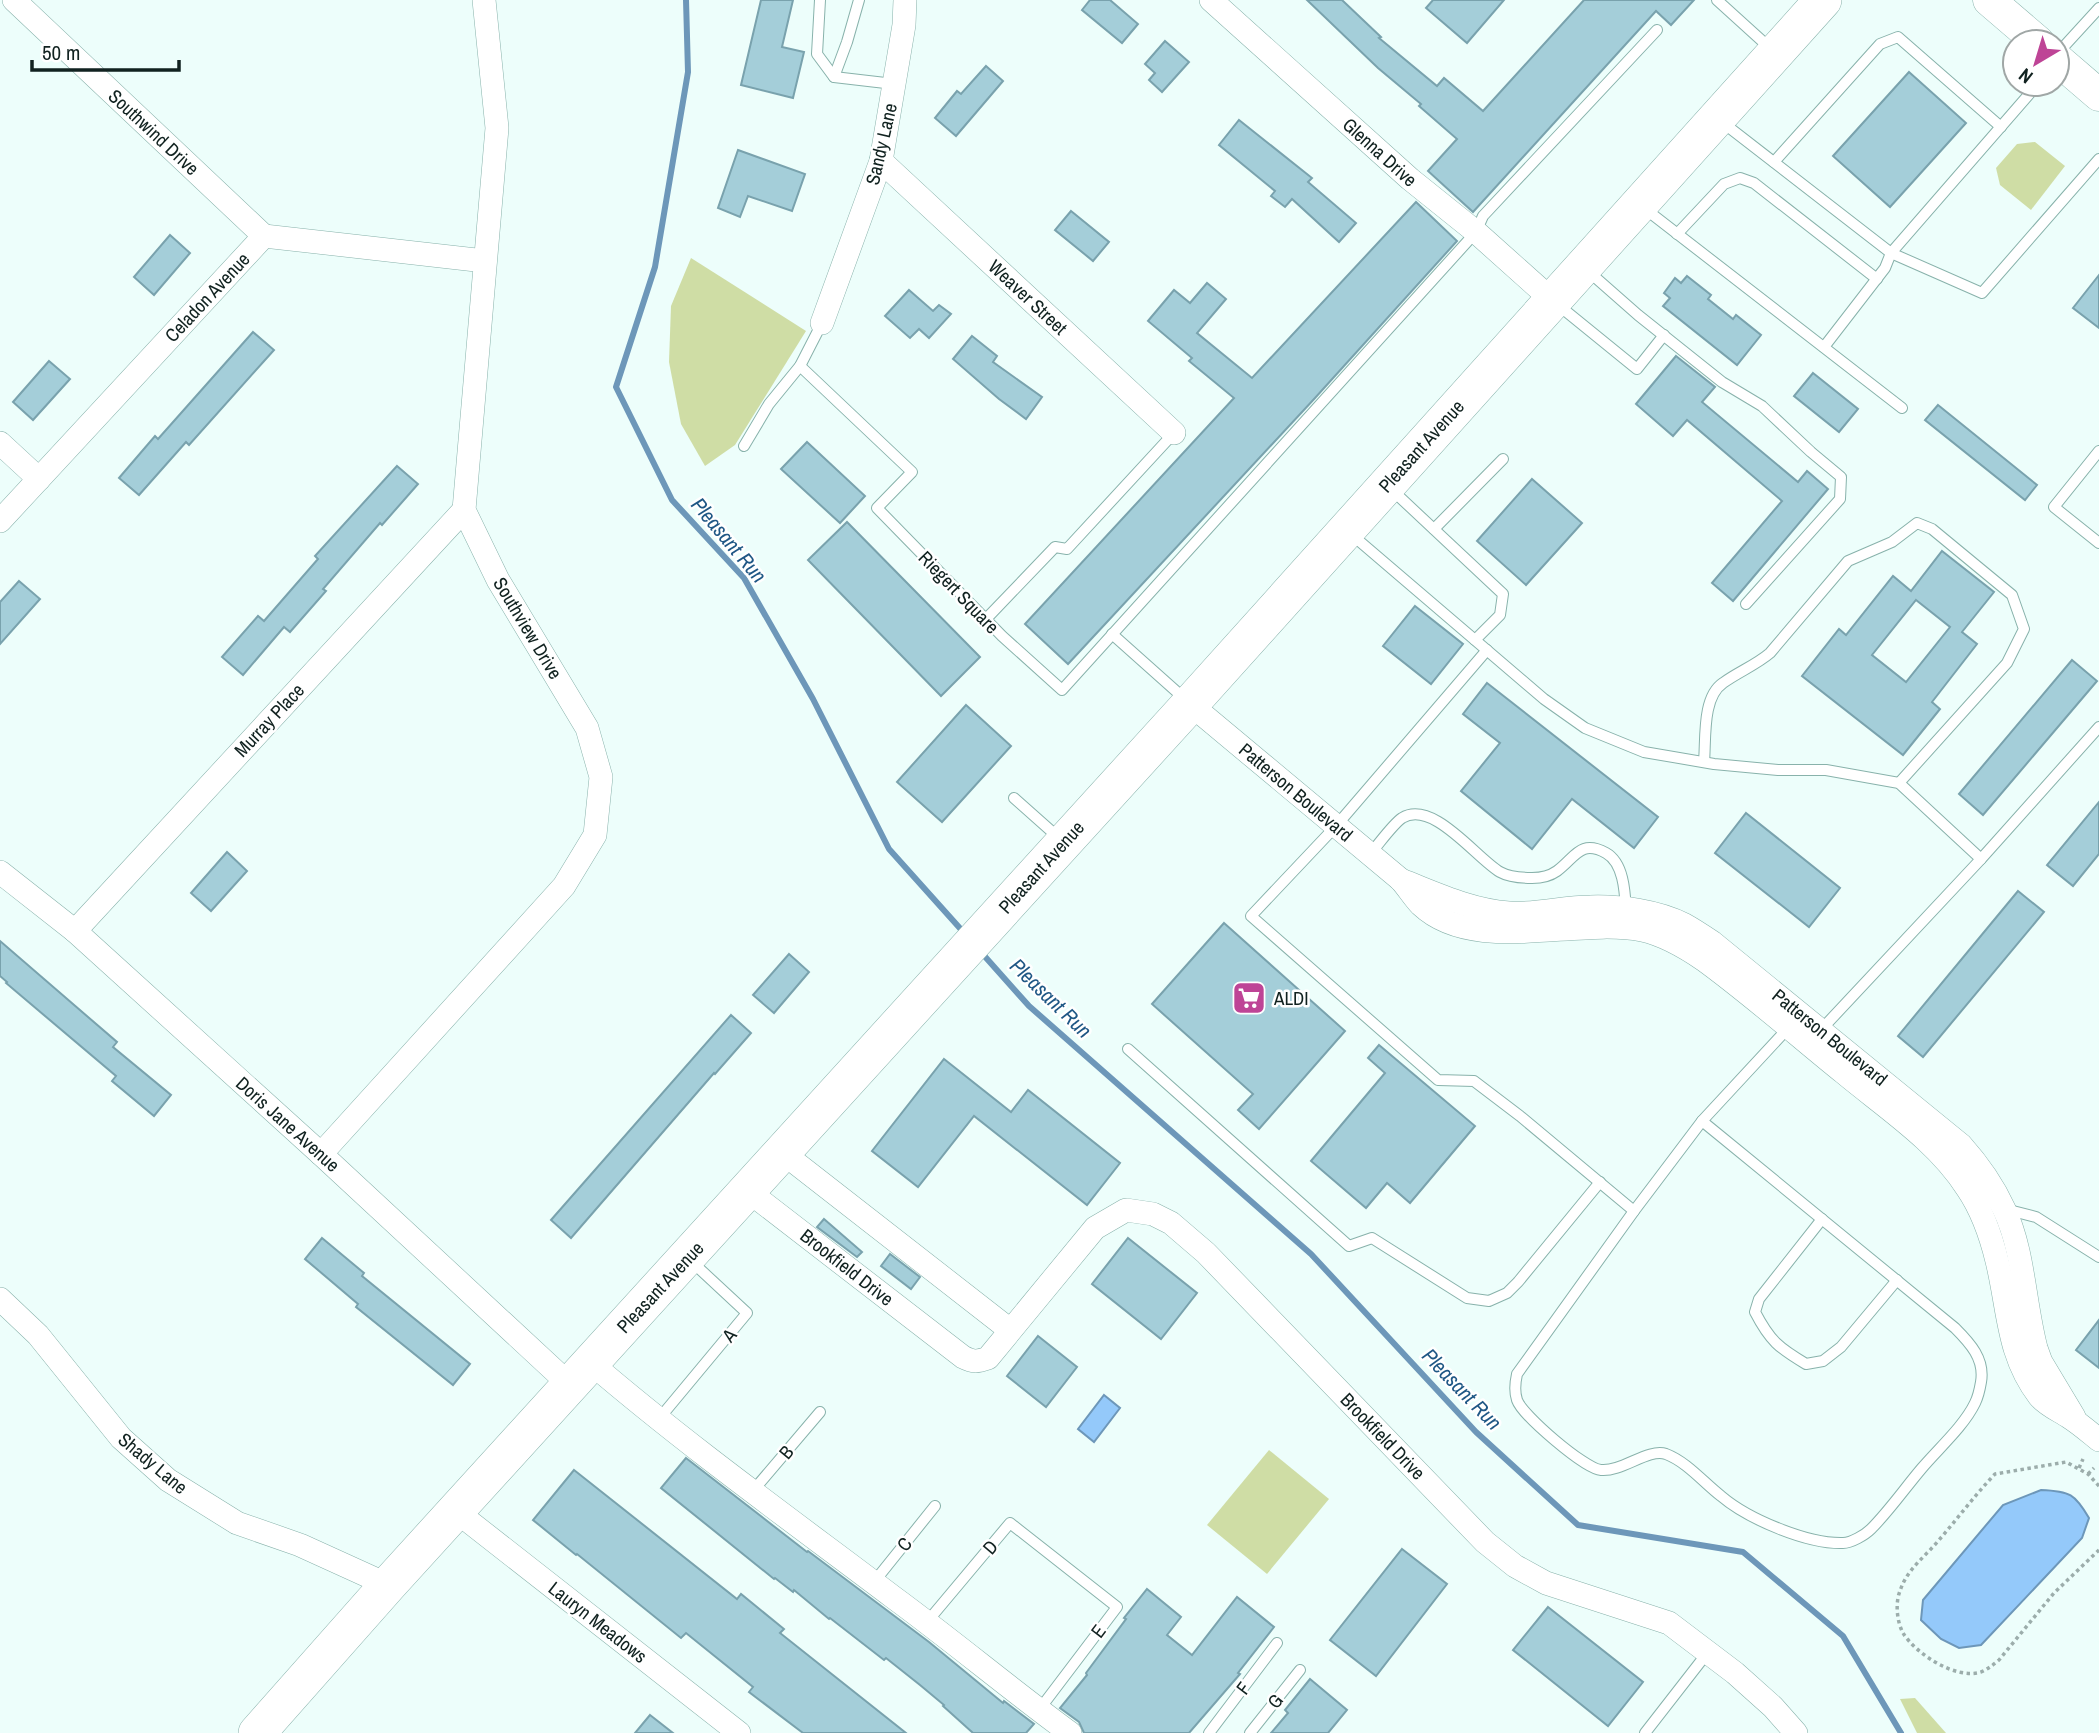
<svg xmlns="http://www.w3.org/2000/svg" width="2099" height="1733" font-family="'Archivo Narrow',sans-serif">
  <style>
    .green { fill: #cfdda5 }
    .water { fill: #94c9fa; stroke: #6d97b9; stroke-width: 2 }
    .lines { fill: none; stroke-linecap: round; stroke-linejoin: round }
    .stream { stroke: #6d97b9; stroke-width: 6 }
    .building { fill: #a4ced9; stroke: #79a2ad; stroke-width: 2; fill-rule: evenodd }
    .lane-casing { stroke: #88b2ab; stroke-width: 12 }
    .street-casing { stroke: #88b2ab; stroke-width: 24 }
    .secondary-casing { stroke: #88b2ab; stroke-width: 33 }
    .primary-casing { stroke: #88b2ab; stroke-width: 38 }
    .path { stroke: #9cadab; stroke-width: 3.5; stroke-dasharray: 3.5 3.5; stroke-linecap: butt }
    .lane { stroke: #fff; stroke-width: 10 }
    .street { stroke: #fff; stroke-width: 23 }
    .secondary { stroke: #fff; stroke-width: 32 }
    .primary { stroke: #fff; stroke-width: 37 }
    .labels { text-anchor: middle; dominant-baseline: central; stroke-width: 5; stroke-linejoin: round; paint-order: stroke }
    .street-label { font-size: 19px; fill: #112220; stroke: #fff }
    .poi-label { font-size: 19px; fill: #112220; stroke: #fff; text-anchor: start }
    .water-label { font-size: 21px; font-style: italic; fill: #1f5785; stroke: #fff }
  </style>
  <rect width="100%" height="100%" fill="#edfefb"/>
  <!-- green -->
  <g class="green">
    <polygon points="2035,142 2065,166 2031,210 2000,185 1996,168 2017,144"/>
    <polygon points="691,258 806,331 735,445 705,466 681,424 669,362 671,306"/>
    <polygon points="1269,1450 1329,1499 1267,1574 1207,1525"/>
    <polygon points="1915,1698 1946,1733 1917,1733 1900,1699"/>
  </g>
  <!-- water -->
  <g class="water">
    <polygon points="1104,1395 1120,1408 1094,1442 1078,1429"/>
    <path d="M2041,1490C2070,1491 2075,1494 2089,1518L2082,1538L1981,1645L1959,1648L1941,1639L1921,1620L1923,1600L2003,1505Z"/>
  </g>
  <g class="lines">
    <!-- stream -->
    <g class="stream">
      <polyline points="686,0 688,72 655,267 616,387 672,500 744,578 813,699 889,849 966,935"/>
      <polyline points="980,951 1029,1006 1311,1254 1476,1432 1578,1525 1743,1552 1843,1636 1901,1733"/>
    </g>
  </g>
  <!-- building -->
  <g class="building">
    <polygon points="761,0 793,0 782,47 804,52 793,98 741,85"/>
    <polygon points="1090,0 1110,0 1138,24 1122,43 1082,10"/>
    <polygon points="1307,0 1342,0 1381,37 1379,38 1437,86 1444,78 1483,111 1584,0 1694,0 1671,25 1656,11 1473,212 1428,171 1457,139 1419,106 1421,104 1378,68"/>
    <polygon points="1433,0 1504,0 1467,43 1426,8"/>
    <polygon points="1165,41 1189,62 1162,92 1149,80 1155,73 1145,64"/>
    <polygon points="986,66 1003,81 956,136 935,118 957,91 961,94"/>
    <polygon points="1909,72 1966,123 1890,207 1833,156"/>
    <polygon points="1239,120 1312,178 1308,182 1356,223 1339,242 1292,199 1285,207 1271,196 1275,191 1219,145"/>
    <polygon points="738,150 805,174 792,211 748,196 740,217 718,208"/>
    <polygon points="1416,202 1457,241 1315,398 1068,664 1025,624 1234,398 1189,361 1192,358 1148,321 1174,290 1190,303 1207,283 1226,299 1197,333 1252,378"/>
    <polygon points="1071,211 1109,242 1093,261 1055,230"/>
    <polygon points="170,235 190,253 154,295 134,277"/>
    <polygon points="2099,275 2099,328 2073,308"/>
    <polygon points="1687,276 1711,295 1708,299 1733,319 1736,315 1761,335 1737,365 1663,306 1670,298 1664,293 1675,278 1681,283"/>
    <polygon points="909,290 933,311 939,305 951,314 929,338 919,329 910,338 885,316"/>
    <polygon points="253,332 274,350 189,445 186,442 139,495 119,478 155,436 158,439"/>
    <polygon points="972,336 997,356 993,362 1042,397 1026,419 999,399 953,359"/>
    <polygon points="1676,356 1715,387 1702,402 1798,482 1807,471 1828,489 1733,601 1712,583 1782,501 1687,420 1673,436 1636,404"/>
    <polygon points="49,361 70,379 33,420 13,402"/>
    <polygon points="1813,373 1858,409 1839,432 1794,396"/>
    <polygon points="1938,405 2037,485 2025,500 1925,420"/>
    <polygon points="807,442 865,496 840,523 781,469"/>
    <polygon points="397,466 418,484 382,525 380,523 323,589 326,591 290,632 284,627 243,675 222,657 258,616 264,621 318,559 315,556"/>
    <polygon points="1532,479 1582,523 1526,585 1477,541"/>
    <polygon points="847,522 980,657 941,696 808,560"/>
    <path d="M1942,551L1994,592L1962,632L1977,644L1932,702L1940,709L1903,755L1802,676L1839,629L1846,635L1893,576L1911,591ZM1916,600L1950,627L1906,682L1872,655Z"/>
    <polygon points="19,581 40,599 0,644 0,602"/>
    <polygon points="1415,606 1463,644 1431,684 1383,646"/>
    <polygon points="2072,660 2097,681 1983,815 1959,794"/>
    <polygon points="1487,683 1658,817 1634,848 1572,799 1532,849 1461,791 1500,743 1463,714"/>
    <polygon points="966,705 1011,746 942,822 897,782"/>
    <polygon points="2099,802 2099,854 2073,886 2047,865"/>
    <polygon points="1746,813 1840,888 1809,927 1715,853"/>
    <polygon points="227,852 247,871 211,911 191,893"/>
    <polygon points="2018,891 2044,912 1923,1057 1898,1036"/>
    <polygon points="1224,923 1345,1031 1259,1129 1238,1110 1253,1094 1152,1004"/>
    <polygon points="0,941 117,1042 113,1047 171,1095 154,1116 112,1081 116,1076 6,983 7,982 0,976"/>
    <polygon points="789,954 809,972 774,1013 753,995"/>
    <polygon points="731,1015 751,1033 715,1074 714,1073 571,1238 551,1220"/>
    <polygon points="1379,1045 1475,1126 1410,1203 1387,1183 1366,1208 1311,1161 1385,1073 1368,1058"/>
    <polygon points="944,1059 1011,1112 1028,1090 1120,1163 1087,1205 974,1116 918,1187 872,1151"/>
    <polygon points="824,1219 862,1252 857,1257 817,1227"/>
    <polygon points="322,1238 364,1273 362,1276 470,1364 453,1385 356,1307 358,1304 305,1259"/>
    <polygon points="1128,1238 1197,1293 1161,1339 1092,1284"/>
    <polygon points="890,1254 920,1277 911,1289 881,1266"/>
    <polygon points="2099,1320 2099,1368 2076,1350"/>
    <polygon points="1038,1336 1077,1367 1046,1407 1007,1376"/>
    <polygon points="686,1458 807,1552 808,1551 929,1642 1003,1703 1004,1701 1034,1724 1026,1733 973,1733 943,1706 944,1705 920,1685 886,1658 884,1660 830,1618 829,1619 794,1590 793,1592 775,1578 774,1579 661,1488"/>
    <polygon points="574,1470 737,1599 741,1594 784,1629 780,1633 906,1733 803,1733 749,1692 753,1687 686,1633 681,1638 577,1554 576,1555 533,1520"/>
    <polygon points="1402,1549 1447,1584 1376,1676 1330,1640"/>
    <polygon points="1147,1589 1181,1617 1167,1635 1192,1655 1237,1597 1274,1627 1238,1673 1240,1674 1189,1733 1084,1733 1079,1722 1060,1708 1087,1675 1086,1673 1126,1619 1124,1618"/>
    <polygon points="1548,1607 1643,1682 1608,1726 1513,1650"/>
    <polygon points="1310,1679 1347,1710 1328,1733 1271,1733 1288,1713 1285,1710"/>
    <polygon points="650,1715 673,1733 635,1733"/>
  </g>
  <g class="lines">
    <defs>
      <g id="lane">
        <polyline points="820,0 817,54 834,77 894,84"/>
        <polyline points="1717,0 1771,49"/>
        <polyline points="2057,54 2099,8"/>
        <polyline points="834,77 847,42 859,0"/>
        <polyline points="1722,122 1891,253 1982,293 2099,159"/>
        <polyline points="1774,162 1880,44 1898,37 2001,127"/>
        <polyline points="1644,208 1902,408"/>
        <polyline points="1677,234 1724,184 1740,178 1754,183 1877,279"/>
        <polyline points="1588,271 1638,315 1722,382 1762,406 1811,452 1841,477 1840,499 1746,604"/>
        <polyline points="1557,304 1637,369 1664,335"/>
        <polyline points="1824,347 1885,268 1891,253 2038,84"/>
        <polyline points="800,366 912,472 877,508 1002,636 1062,690 1476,232 1483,216 1657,30"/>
        <polyline points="744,446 769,404 800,366 822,323"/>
        <polyline points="2099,451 2054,507 2099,543"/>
        <polyline points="1391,489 1503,594 1500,615 1475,640"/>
        <polyline points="1434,529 1503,459"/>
        <polyline points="1351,534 1544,699 1585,728 1644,752 1714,764 1778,770 1826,770 1899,783 1981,859"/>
        <polyline points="986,619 1055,547 1067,549 1174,433"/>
        <polyline points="1112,634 1186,700"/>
        <polyline points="1487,650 1336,826 1251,916 1438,1080 1474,1081 1520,1116 1634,1211 1702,1121 1790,1026"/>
        <path d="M1704,762C1706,739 1702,697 1723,683C1738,672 1756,665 1770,653L1848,561L1892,542L1917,523L1932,529L2012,595L2024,629L2007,663L1899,783"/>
        <polyline points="1014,798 1059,838"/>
        <path d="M1370,854C1379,844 1392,825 1402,818C1433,799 1476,858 1500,872C1509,877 1522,878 1532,878C1540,878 1550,876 1557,871C1575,858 1580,839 1606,853C1624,863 1625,893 1626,911"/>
        <polyline points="1819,1032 1981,859 2099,727"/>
        <polyline points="1128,1049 1349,1246 1372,1238 1467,1298 1489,1301 1507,1293 1518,1282 1600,1182"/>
        <polyline points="2005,1209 2036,1217 2099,1257"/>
        <path d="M1634,1211L1517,1374C1515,1383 1514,1391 1517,1400C1522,1415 1585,1469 1601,1470C1622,1472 1648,1448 1666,1454C1687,1462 1704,1483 1721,1496C1748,1519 1807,1544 1843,1543C1851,1543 1865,1535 1871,1529C1889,1511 1905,1488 1922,1468C1938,1449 1964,1426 1975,1403C1978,1397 1980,1388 1981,1382C1985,1359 1970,1343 1955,1328L1702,1121"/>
        <path d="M1822,1219L1759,1299L1755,1312C1770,1341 1779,1348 1806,1364L1823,1361L1841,1347L1897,1280"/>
        <polyline points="658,1420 747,1313 690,1260"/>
        <polyline points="752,1492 820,1412"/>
        <polyline points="874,1582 935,1506"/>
        <polyline points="927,1622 1010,1523 1117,1607 1039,1710"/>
        <polyline points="1209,1733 1277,1643"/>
        <polyline points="1250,1733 1300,1670"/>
        <polyline points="1645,1733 1708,1652"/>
      </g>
      <g id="street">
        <polyline points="14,0 264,236"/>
        <polyline points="1211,0 1410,179 1476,232 1552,300"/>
        <polyline points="881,161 1174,433"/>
        <polyline points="264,236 485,261"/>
        <polyline points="822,323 881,161 904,25 905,0"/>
        <polyline points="0,443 39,479"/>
        <polyline points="0,521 264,236"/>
        <path d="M1190,704L1401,880C1408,888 1414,898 1421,905C1474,955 1576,917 1642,930C1665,935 1685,947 1704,960C1752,995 1798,1036 1844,1073C1886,1108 1937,1141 1967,1188C1982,1210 1991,1236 1997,1261C2009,1310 2007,1354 2039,1396C2046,1405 2060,1411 2069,1417C2080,1424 2089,1432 2099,1440"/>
        <polyline points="0,872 75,931 321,1154 570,1385"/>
        <path d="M1401,880C1437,894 1470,910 1509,913C1536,915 1563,907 1590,907C1620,906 1658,911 1685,925C1694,930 1703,936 1712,942L1961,1145C1978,1164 1993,1185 2004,1209C2024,1251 2024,1302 2036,1348L2041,1362L2074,1417"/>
        <polyline points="75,931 464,510"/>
        <polyline points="783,1153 1010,1330"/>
        <polyline points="321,1154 564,886 595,835 601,777 587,728 498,580 464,510 497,128 484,0"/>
        <path d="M748,1191L963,1357C973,1362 977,1362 988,1358L1095,1228L1126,1210L1153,1214L1171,1223L1206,1253L1485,1542L1515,1566L1546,1583L1669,1623L1735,1673L1773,1707L1796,1733"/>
        <polyline points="0,1299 38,1335 121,1438 168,1480 237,1523 300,1545 388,1585"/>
        <path d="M591,1363C688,1446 791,1520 893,1597C953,1641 1010,1689 1070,1733"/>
        <polyline points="457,1512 739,1733"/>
      </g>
      <g id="secondary">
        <polyline points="1989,0 2038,42"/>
        <polyline points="2057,59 2099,95"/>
      </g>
      <polyline id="primary" points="257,1733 388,1585 1190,704 1823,0"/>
    </defs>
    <!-- lane casing -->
    <use href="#lane" class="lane-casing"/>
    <!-- street casing -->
    <use href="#street" class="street-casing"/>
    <!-- secondary casing -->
    <use href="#secondary" class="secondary-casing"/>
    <!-- primary casing -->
    <use href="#primary" class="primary-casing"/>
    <!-- path -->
    <g class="path">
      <polyline points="2079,1468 2083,1459"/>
      <polyline points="2088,1474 2094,1468"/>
      <path d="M2099,1486L2088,1474L2066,1462L1995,1474C1975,1495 1958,1518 1939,1540C1925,1557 1907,1569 1900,1591C1895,1603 1897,1622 1903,1633C1916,1654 1956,1680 1981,1672C1988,1669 1993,1665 1999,1660L2054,1593L2099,1550"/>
    </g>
    <!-- lane -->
    <use href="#lane" class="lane"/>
    <!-- street -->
    <use href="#street" class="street"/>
    <!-- secondary -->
    <use href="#secondary" class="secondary"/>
    <!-- primary -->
    <use href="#primary" class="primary"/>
  </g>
  <!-- icons -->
  <defs>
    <symbol id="supermarket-square" viewBox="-11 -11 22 22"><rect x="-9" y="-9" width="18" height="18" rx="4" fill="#be4496" stroke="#fff"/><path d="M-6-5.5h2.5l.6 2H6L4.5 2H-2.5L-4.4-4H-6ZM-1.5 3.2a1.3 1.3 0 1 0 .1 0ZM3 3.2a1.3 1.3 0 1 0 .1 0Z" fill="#fff"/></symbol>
  </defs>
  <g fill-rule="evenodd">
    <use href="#supermarket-square" x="1230" y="979" width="38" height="38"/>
  </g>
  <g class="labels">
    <!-- street labels -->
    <g class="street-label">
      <text transform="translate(154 132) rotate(43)">Southwind Drive</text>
      <text transform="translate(881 144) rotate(-77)">Sandy Lane</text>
      <text transform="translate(1380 152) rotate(42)">Glenna Drive</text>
      <text transform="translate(207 297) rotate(-47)">Celadon Avenue</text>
      <text transform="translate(1028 297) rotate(43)">Weaver Street</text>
      <text transform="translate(1421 446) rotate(-48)">Pleasant Avenue</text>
      <text transform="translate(959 592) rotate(46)">Riegert Square</text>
      <text transform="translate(528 628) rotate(59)">Southview Drive</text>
      <text transform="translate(269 720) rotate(-47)">Murray Place</text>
      <text transform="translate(1296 792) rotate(40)">Patterson Boulevard</text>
      <text transform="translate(1041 867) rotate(-48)">Pleasant Avenue</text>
      <text transform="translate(1830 1037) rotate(39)">Patterson Boulevard</text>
      <text transform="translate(288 1124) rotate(42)">Doris Jane Avenue</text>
      <text transform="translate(847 1267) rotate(38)">Brookfield Drive</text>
      <text transform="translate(660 1287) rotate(-47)">Pleasant Avenue</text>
      <text transform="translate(729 1335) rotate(-50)">A</text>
      <text transform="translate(1383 1436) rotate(46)">Brookfield Drive</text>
      <text transform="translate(786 1452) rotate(-50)">B</text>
      <text transform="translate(153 1463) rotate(40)">Shady Lane</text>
      <text transform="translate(904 1544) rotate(-51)">C</text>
      <text transform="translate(990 1547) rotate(-50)">D</text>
      <text transform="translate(598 1622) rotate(38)">Lauryn Meadows</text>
      <text transform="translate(1098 1631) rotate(-53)">E</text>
      <text transform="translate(1243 1688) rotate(-53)">F</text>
      <text transform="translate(1275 1701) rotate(-52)">G</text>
    </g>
    <!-- poi labels -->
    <g class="poi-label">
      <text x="1274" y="998">ALDI</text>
    </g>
    <!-- water labels -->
    <g class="water-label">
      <text transform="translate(729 540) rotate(50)">Pleasant Run</text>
      <text transform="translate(1051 998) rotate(44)">Pleasant Run</text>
      <text transform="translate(1462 1389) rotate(46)">Pleasant Run</text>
    </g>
  </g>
  <!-- north arrow -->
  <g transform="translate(2036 63) rotate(218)"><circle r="33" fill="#ffffff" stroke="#a0a7a6" stroke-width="2"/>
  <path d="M0-5L12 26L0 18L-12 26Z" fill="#be4496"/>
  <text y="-10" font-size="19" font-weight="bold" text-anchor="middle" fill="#112220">N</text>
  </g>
  <!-- scale -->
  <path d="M32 60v10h147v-10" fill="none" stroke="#112220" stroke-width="3.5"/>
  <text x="42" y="60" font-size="21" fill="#112220" stroke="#ffffff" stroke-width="5" paint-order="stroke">50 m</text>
</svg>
